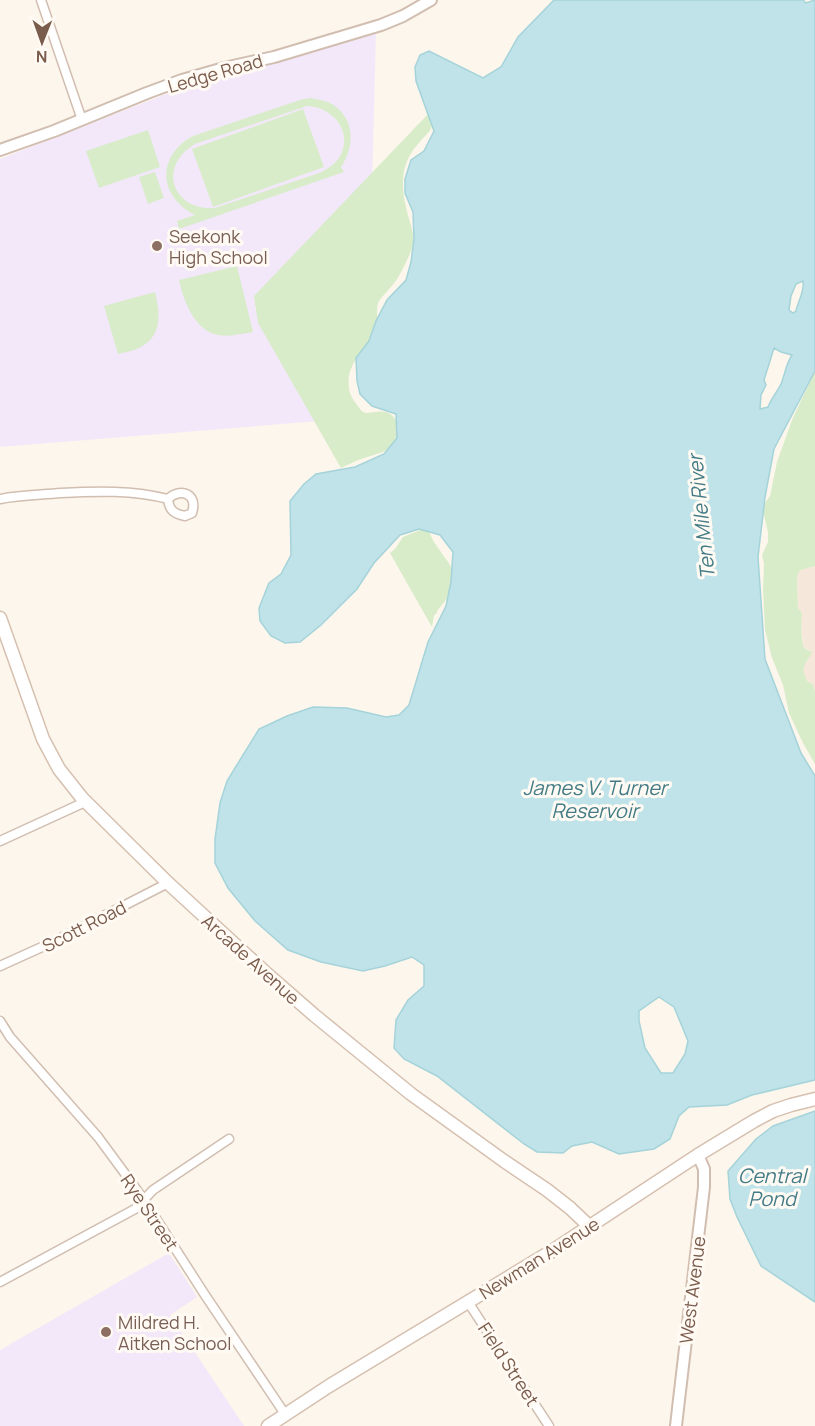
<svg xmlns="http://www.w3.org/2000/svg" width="815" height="1426" font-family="Manrope,sans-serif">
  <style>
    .residential { fill: #f5e8da }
    .education { fill: #f3e8fa }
    .green { fill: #d8ecc9; fill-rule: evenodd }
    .water { fill: #bfe3e8; stroke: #a5d3da; stroke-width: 1.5; fill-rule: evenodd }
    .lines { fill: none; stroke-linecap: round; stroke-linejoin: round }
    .minor-casing { stroke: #d1beb0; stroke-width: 11 }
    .tertiary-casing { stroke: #d1beb0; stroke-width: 14 }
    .secondary-casing { stroke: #d6c0b0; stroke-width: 15 }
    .minor { stroke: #fff; stroke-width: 8 }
    .tertiary { stroke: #fff; stroke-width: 10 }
    .secondary { stroke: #fff; stroke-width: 12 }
    .education-dot { fill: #8d6e63; stroke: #fffaf3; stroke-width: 2 }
    .labels { text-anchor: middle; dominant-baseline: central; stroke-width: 6; stroke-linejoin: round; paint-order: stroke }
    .street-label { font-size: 18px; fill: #7a5c4d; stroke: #fffaf3 }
    .education-label { font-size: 18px; fill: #785e54; stroke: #fffaf3; text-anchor: start }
    .water-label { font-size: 20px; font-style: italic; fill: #437c86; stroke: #fffaf3 }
  </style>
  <rect width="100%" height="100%" fill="#fdf6ec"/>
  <!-- residential -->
  <polygon class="residential" points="815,566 815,691 813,684 807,681 803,672 804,664 808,660 811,651 804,648 803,643 801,623 802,613 798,608 797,582 798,573 801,570"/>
  <!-- education -->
  <g class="education">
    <polygon points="376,32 372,185 255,308 319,421 0,447 0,159 171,92"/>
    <polygon points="169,1253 197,1297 170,1315 244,1426 0,1426 0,1350"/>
  </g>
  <!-- green -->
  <g class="green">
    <path d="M310,98C316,99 322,100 328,102C355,115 356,145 341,167L344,172L179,229L177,221L195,215C158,196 156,156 193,136L300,100ZM307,106C331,107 351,128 342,152C338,162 330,167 322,172L215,208C172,211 157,166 195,144Z"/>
    <polygon points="303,109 324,167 213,207 192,149"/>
    <path d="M430,112C432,116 434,120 432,125C431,132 423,137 419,143C412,150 406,161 404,171C402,182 403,196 406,207C409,223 417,235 411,251C406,263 399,278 391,287C387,292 382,296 379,301C375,309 379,319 376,328C368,350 345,362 349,388C349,393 352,397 354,401C357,404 359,409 363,412C367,414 371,412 376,412C394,409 398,422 401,437L391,447L383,452L358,460L341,468L258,323L254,296Z"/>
    <polygon points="148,130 160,167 99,188 86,151"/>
    <polygon points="155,172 164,198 148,204 139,177"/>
    <path d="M237,266L253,332C240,334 227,338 214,334C193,327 183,299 179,280Z"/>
    <path d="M155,292C160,312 163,335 141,347C134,351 125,352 118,354L104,306Z"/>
    <path d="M815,371V566L801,570L798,573L797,582L798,608L802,613C801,624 801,637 804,648L812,652C805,667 800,664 807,681L813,684L815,691V764L803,743L789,713L783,685L772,658L765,630L763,589L764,564L762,555L768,542V532L762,507L770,496L777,462L792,420Z"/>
    <polygon points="423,529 428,530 434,542 450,565 455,576 449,596 437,611 437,613 434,615 432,627 390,553 395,549 403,537"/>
  </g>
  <!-- water -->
  <g class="water">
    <path d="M554,0H803L806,3L815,0V371L774,449L765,497L758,557L765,659L801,753L815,776V1080L752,1095L727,1105L689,1107L679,1116L670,1139L654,1149L619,1154L592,1142L572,1146L563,1153L537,1152L524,1144L437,1076L404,1059L394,1048L396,1020L408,1000L424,986V965L412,957L385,966L363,971L321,962L288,950L255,921L228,888L215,863V839L220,803L227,781L259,729L287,716L313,707L347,708L386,717L399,715L409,705L428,642L446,606L451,582L453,552L440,535L419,529L400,535L374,563L357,589L321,625L300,642L285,643L271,636L260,621L259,608L269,583L281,574L291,555L290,501L304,484L316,474L355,467L384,454L397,438L396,414L372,406L360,394L357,381L356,358L369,341L376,321L387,300L406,280L411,262L414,239L413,212L405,193V179L411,160L424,151L434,131L416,81L415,67L420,55L429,51L483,78L501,67L518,37ZM803,281C805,291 798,301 796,311L793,313L789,310L791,296L796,284ZM774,348L781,352L792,355C786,364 785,374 781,384C777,392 771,399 768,407L760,409L761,395L766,385L764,380ZM659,997L674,1007L688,1041L685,1054L673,1073H661L645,1048L639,1021V1011Z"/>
    <polygon points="815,1111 815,1302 761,1266 737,1217 730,1199 728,1171 756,1139 773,1126"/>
  </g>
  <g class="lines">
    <defs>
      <g id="minor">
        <polyline points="41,0 82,120"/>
        <path d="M0,499C20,495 40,495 61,493C96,491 133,490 168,499C181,487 198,494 192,513L185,516C174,514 169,510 168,499"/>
        <polyline points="0,841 85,802"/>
        <polyline points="0,966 53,942 168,883"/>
        <polyline points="0,1021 10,1037 98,1137 126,1175 144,1200 205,1295 285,1414"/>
        <polyline points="0,1282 135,1209 153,1190 229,1139"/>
        <polyline points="468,1302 549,1426"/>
      </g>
      <g id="tertiary">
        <polyline points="0,150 54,131 147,93 182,80 224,68 274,57 381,25 403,16 431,0"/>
        <path d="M676,1426C685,1346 695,1266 704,1187V1169L698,1155"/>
      </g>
      <g id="secondary">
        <polyline points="0,618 43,739 59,769 82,798 168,883 267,974 314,1015 411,1094 504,1161 547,1190 570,1208 590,1227"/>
        <polyline points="268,1426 329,1386 552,1251 698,1155 754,1121 773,1111 791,1105 815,1099"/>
      </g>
    </defs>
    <!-- minor casing -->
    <use href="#minor" class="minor-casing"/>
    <!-- tertiary casing -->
    <use href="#tertiary" class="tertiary-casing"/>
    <!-- secondary casing -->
    <use href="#secondary" class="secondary-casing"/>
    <!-- minor -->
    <use href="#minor" class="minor"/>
    <!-- tertiary -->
    <use href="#tertiary" class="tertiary"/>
    <!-- secondary -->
    <use href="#secondary" class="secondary"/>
  </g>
  <!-- markers -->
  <g class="education-dot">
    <circle cx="157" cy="246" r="6"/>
    <circle cx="106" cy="1332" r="6"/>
  </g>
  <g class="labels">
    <!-- street labels -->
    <g class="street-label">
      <text transform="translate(215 73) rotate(-16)">Ledge Road</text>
      <text transform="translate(84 926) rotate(-27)">Scott Road</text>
      <text transform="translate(251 959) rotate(42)">Arcade Avenue</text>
      <text transform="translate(150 1212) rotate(56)">Rye Street</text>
      <text transform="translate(539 1258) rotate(-32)">Newman Avenue</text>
      <text transform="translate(692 1290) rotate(-83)">West Avenue</text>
      <text transform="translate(509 1364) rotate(57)">Field Street</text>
    </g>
    <!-- education labels -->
    <g class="education-label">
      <text x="169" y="236">Seekonk<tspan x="169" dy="21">High School</tspan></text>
      <text x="118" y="1322">Mildred H.<tspan x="118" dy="21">Aitken School</tspan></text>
    </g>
    <!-- water labels -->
    <g class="water-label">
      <text transform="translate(701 517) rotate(-96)">Ten Mile River</text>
      <text x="595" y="787">James V. Turner<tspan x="595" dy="23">Reservoir</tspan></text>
      <text x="772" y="1175">Central<tspan x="772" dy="23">Pond</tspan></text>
    </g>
  </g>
  <!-- north arrow -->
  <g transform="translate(42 42) rotate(181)" stroke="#fffaf3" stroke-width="4.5" paint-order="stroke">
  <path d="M0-4.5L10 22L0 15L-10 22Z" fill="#7a5c4d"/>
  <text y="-9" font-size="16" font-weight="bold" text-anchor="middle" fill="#7a5c4d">N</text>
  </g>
</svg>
